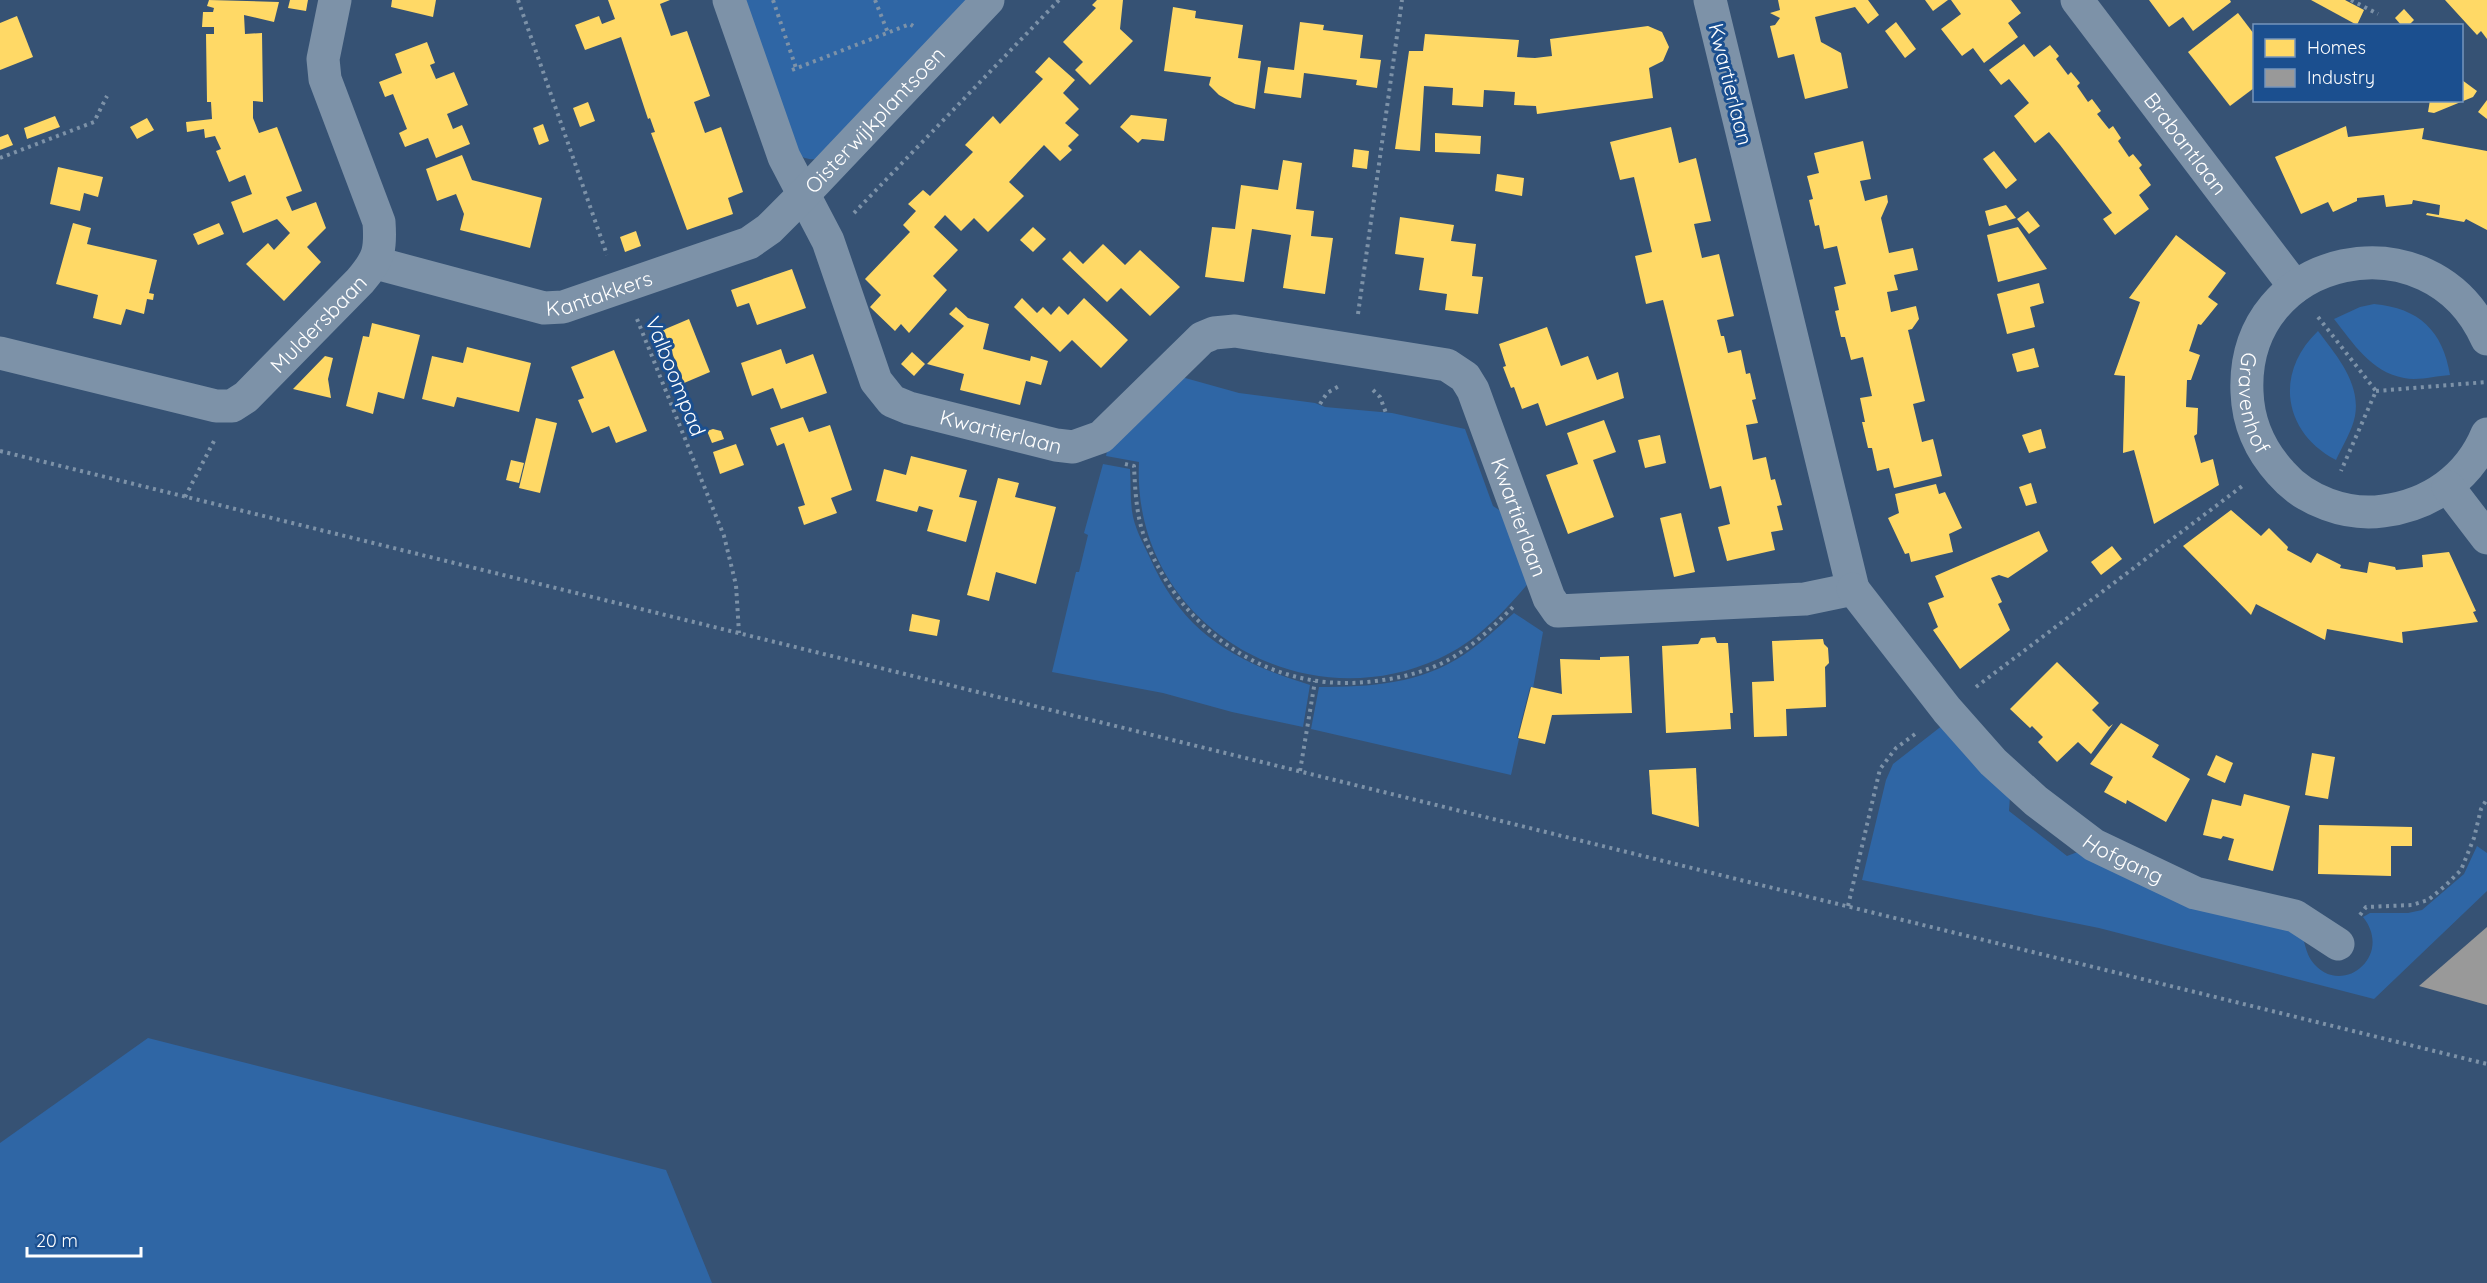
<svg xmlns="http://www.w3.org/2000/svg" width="2487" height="1283" font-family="Quicksand,sans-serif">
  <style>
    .green { fill: #2f66a5 }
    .homes { fill: #ffd966 }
    .industry { fill: #999 }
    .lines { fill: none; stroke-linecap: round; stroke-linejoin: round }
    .path { stroke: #7d92a8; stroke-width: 4; stroke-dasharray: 3 4.5; stroke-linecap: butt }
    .minor { stroke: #7d92a8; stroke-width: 33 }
    .labels { text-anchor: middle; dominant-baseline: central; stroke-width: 6; stroke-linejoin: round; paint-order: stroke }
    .street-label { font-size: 21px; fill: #fff; stroke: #1b4f8f }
  </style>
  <rect width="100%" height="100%" fill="#365274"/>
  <!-- green -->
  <g class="green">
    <path d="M742,0H969L817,159C808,160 803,158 796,153Z"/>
    <path d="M2374,304C2419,308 2443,331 2450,375C2435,376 2418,381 2404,378C2371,372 2353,343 2334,319L2360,307Z"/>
    <path d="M2318,331C2336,355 2361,383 2355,416C2352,431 2342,447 2336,460C2283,432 2274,373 2318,331Z"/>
    <path d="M1178,376L1239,393L1315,403L1325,407L1392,413L1465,429L1493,506L1507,515L1531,580C1504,612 1477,641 1438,659C1297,723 1131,620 1139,462L1106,456L1108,447Z"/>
    <path d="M1103,464L1130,469C1131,483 1130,497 1132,511C1134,527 1143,543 1150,558C1183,633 1235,662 1310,685L1303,727L1232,712L1163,693L1052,672L1076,572H1079L1088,535L1084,533Z"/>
    <path d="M1514,613L1543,632L1533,688L1530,687L1517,738L1519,739L1511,775L1311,729L1319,687C1370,687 1421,684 1465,654C1483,642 1498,627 1514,613Z"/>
    <path d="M1943,725L2010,796L2009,811L2067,856L2083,850L2274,923L2303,938C2305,945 2307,954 2311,960C2339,1000 2395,957 2363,917L2370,913H2408L2422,910L2464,874L2477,846L2487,853V891L2374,999L2099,928L1862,880L1886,780L1893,764Z"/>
    <polygon points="148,1038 666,1170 712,1283 0,1283 0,1143"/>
  </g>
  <!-- homes -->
  <g class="homes">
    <polygon points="209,0 279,2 274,22 244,15 245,34 262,33 263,102 253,101 253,118 259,133 277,127 302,191 286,197 292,211 316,202 326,228 307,247 321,262 284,301 246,264 268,243 274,250 290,233 277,219 243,233 231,202 252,194 245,175 229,182 216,151 221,149 215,136 205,138 204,129 187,132 186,122 212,119 211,102 207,102 206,34 214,34 214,27 202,27 203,12 213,12 214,8 207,6"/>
    <polygon points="290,0 308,0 306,11 288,8"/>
    <polygon points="392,0 436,0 433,17 391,7"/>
    <polygon points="608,0 670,0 660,4 671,36 687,31 710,96 694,102 705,133 721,127 743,192 728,198 733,214 687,230 651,133 655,132 650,118 648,119 621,37 585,50 575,25 599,16 602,24 615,19"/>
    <polygon points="1097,0 1123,0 1120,29 1133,41 1090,85 1075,70 1083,62 1063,42 1096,8 1092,5"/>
    <polygon points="1778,0 1868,0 1879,15 1868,24 1855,7 1815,17 1821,42 1841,53 1848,88 1805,99 1794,54 1778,58 1770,26 1775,25 1780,18 1770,13 1780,10"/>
    <polygon points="1925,0 1948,0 1933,11"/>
    <polygon points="1951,0 2011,0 2021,13 2008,23 2018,37 1984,63 1973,48 1962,56 1941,29 1961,14"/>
    <polygon points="2149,0 2230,0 2231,2 2193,31 2183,17 2169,27"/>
    <polygon points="2311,0 2345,0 2364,10 2357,25"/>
    <polygon points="2445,0 2487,0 2487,39 2481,31 2477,35"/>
    <polygon points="1173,7 1196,11 1195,18 1243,25 1238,58 1261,61 1255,109 1235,104 1219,95 1209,85 1211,77 1164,71"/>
    <polygon points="2404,9 2414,20 2408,26 2402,26 2395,18"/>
    <polygon points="2238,13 2254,34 2254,88 2230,106 2188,52"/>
    <polygon points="17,16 33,57 0,70 0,23"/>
    <polygon points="1300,22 1324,25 1323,30 1363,35 1360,58 1381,60 1377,88 1356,85 1357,80 1304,73 1301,98 1264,93 1268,67 1294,70"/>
    <polygon points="1896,22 1916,49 1905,58 1885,31"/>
    <polygon points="1648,26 1662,32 1669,47 1663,61 1649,68 1653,98 1537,114 1536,106 1514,105 1515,92 1484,90 1483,107 1452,105 1453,88 1424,86 1420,151 1395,149 1409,51 1423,51 1425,34 1519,40 1517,57 1535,58 1552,56 1550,39"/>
    <polygon points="427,42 435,63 430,65 436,79 454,72 468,105 447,114 453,129 462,125 470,144 436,158 428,138 405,147 399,133 407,129 393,94 385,97 379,82 402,73 395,54"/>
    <polygon points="2024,44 2034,57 2050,45 2059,56 2056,59 2068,75 2071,72 2080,83 2077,86 2088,102 2092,99 2101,111 2097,114 2109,129 2113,126 2121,138 2118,141 2129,157 2133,154 2142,165 2139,168 2151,185 2139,195 2149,209 2115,235 2103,219 2112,213 2060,145 2049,132 2035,143 2014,116 2029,103 2009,79 2001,85 1989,70"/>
    <polygon points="1049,57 1075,80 1063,93 1079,109 1065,123 1079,135 1068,146 1072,150 1060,161 1044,145 1009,182 1024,196 988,232 974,218 961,231 945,215 934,227 958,250 933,276 947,290 909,333 901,324 895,331 870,307 881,295 865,279 910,232 903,225 916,211 908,204 923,190 930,196 973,152 965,145 993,116 1000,124 1021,102 1043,79 1035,72"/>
    <polygon points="2462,80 2477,91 2473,97 2434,113 2428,112 2430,100 2462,100"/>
    <polygon points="2487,100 2487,119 2478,112"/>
    <polygon points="588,102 595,121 580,127 573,108"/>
    <polygon points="1131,115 1167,119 1164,141 1142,139 1138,143 1120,127"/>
    <polygon points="55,116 60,127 27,139 24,128"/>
    <polygon points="147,118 154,130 137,139 130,127"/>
    <polygon points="543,124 549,141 539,145 533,128"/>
    <polygon points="2346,126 2348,137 2424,128 2422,139 2487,151 2487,230 2466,219 2464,222 2426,215 2427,213 2439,215 2440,205 2413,200 2412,204 2386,207 2384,195 2357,198 2357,201 2333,212 2328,202 2301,214 2275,157"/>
    <polygon points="1671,127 1679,163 1696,158 1711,221 1694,224 1702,258 1719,254 1734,316 1717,320 1721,336 1724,336 1728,353 1741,350 1746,374 1750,373 1756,399 1752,400 1758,423 1746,425 1753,460 1766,457 1771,480 1775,479 1782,505 1777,506 1783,530 1771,532 1775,550 1727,561 1718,527 1730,524 1721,486 1710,489 1663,300 1646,304 1635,256 1652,252 1634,177 1620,180 1610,142"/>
    <polygon points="1435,133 1481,136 1480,154 1435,152"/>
    <polygon points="8,134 13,145 0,150 0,137"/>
    <polygon points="1863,141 1871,179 1860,181 1865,201 1887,195 1888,202 1881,218 1889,253 1913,248 1918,270 1894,275 1898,290 1887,292 1891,312 1916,306 1919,319 1912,329 1908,330 1925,401 1913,404 1922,442 1933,439 1942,476 1894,488 1889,468 1877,471 1872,448 1868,448 1862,422 1865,422 1860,398 1872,396 1863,357 1851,360 1845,337 1841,337 1835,311 1839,310 1834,287 1846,284 1837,246 1824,249 1819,225 1815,226 1809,200 1813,199 1807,176 1819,173 1814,153"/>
    <polygon points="1354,149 1369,151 1367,169 1352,167"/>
    <polygon points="1994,151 2017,180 2006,189 1983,159"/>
    <polygon points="462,155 472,180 542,198 530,248 460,230 464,214 456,194 437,201 426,169"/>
    <polygon points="1283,160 1302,163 1296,209 1314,211 1311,236 1333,238 1325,294 1283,288 1291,235 1252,229 1244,282 1205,277 1212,227 1235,229 1241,185 1278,190"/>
    <polygon points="58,167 103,177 98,197 84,193 80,211 50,204"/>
    <polygon points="1497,174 1524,178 1522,196 1495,191"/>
    <polygon points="2006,205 2016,218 1989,226 1985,211"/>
    <polygon points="2028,211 2040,226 2029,234 2017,219"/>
    <polygon points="1400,217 1454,225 1451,241 1476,244 1472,276 1483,277 1478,314 1445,310 1447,294 1419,290 1424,258 1395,254"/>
    <polygon points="73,223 91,228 87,244 157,260 149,293 154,294 153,300 147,299 144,314 126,309 121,325 93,318 98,295 56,284"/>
    <polygon points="219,223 224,234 198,245 193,234"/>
    <polygon points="1033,227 1046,239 1033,252 1020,240"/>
    <polygon points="2018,227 2047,269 1998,282 1987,235"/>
    <polygon points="636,231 641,246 625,252 620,237"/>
    <polygon points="2176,235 2226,273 2208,297 2218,304 2201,325 2198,324 2189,351 2200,355 2191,380 2187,380 2186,407 2198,408 2197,434 2194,436 2201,463 2213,459 2219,485 2154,524 2134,450 2123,453 2125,376 2114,375 2140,302 2129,298"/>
    <polygon points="1103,244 1125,265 1140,250 1180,287 1150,316 1121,288 1107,302 1062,259 1070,251 1083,264"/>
    <polygon points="792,269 806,308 757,325 749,303 737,307 731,290"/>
    <polygon points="2039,283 2044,303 2030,307 2035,327 2007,334 1997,294"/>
    <polygon points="1022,298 1037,313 1043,307 1051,315 1059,306 1068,315 1084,298 1128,340 1101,368 1072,340 1060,352 1014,307"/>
    <polygon points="956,307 968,318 989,324 983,349 1030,361 1031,356 1048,361 1041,385 1026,381 1020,405 960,390 964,374 927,364 964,326 949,314"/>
    <polygon points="689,319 710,372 684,383 663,330"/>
    <polygon points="372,323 420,335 404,399 378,392 373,414 346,406 363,336 369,337"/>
    <polygon points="1547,327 1561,366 1588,356 1597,380 1618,372 1624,398 1546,426 1538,403 1522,409 1514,387 1511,388 1503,367 1506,366 1499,344"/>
    <polygon points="467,347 531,363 519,412 457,397 454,407 422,399 432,356 463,363"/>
    <polygon points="2034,348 2039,367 2017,372 2012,354"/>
    <polygon points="781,349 786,364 813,354 827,393 781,409 773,388 752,396 741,363"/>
    <polygon points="614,350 647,431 616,443 609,426 592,433 578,400 584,398 571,367"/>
    <polygon points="912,352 925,364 914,376 901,364"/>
    <polygon points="325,356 333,358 328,379 331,398 293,389"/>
    <polygon points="803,417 809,432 830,425 852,490 831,498 837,513 804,525 798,507 805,505 784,443 777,446 770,428"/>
    <polygon points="536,418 557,423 540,493 519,488"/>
    <polygon points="1604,420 1616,452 1593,460 1614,517 1568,534 1546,475 1578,464 1567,433"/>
    <polygon points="713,429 721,431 724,439 712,443 707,431"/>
    <polygon points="2041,429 2046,448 2029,453 2022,435"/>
    <polygon points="1660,435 1666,463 1645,468 1638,440"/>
    <polygon points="736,444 744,465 720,474 713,452"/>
    <polygon points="911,456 967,470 959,497 977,501 966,542 927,531 933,510 919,506 917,512 876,501 884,469 906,475"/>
    <polygon points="511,460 524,463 519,483 506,480"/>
    <polygon points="998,478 1019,483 1015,497 1056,507 1036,584 996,572 989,601 967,595"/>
    <polygon points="2031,483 2037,503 2026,506 2019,487"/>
    <polygon points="1936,484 1939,494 1945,492 1962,528 1949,534 1953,552 1911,562 1909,553 1905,554 1888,518 1899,513 1895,494"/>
    <polygon points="2231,510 2261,536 2269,528 2288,547 2287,550 2311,563 2317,553 2341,565 2340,568 2367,573 2369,562 2395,567 2396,570 2423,567 2422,555 2449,552 2476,611 2473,612 2478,622 2402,632 2403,643 2327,629 2325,640 2256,604 2251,615 2183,546"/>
    <polygon points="1681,513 1695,572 1674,577 1660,518"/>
    <polygon points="2039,531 2048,551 2008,578 1999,575 1991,578 2002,602 1998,604 2010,630 1960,669 1933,630 1938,627 1928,603 1944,597 1935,576"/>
    <polygon points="2112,546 2122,559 2101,575 2091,562"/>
    <polygon points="912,614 940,620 937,636 909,631"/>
    <polygon points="1715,637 1717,643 1728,643 1733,713 1730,713 1731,729 1666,733 1662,646 1698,644 1701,638"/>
    <polygon points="1823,639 1824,644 1828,648 1829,663 1825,667 1826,707 1786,709 1787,736 1754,737 1752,682 1774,681 1772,641"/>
    <polygon points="1629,656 1632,713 1552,715 1545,744 1518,738 1531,687 1562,694 1560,659 1600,660 1600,657"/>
    <polygon points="2057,662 2099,703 2092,710 2109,727 2113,724 2091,754 2078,742 2057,762 2038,742 2043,737 2032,726 2030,728 2010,709"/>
    <polygon points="2121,723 2159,745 2152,757 2190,779 2166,822 2127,800 2126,804 2104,792 2113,777 2090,764"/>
    <polygon points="2312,753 2335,757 2328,799 2305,795"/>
    <polygon points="2216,755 2233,763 2225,783 2207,775"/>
    <polygon points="1696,768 1699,827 1652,814 1649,770"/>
    <polygon points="2244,794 2290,806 2273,871 2228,860 2234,839 2223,836 2221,839 2203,835 2212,799 2241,806"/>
    <polygon points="2319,825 2412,827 2412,846 2391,846 2391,876 2318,874"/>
  </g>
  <!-- industry -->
  <polygon class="industry" points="2487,927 2487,1005 2419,986"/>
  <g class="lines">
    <!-- path -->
    <g class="path">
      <polyline points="518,0 607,255"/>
      <polyline points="773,0 796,68"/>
      <polyline points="875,0 888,33"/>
      <polyline points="2351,0 2378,14"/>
      <polyline points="792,70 910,24 913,26"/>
      <polyline points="0,158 94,122 107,96"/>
      <polyline points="854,213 1059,0"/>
      <polyline points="1358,314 1402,0"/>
      <polyline points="2318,317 2376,391 2341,471"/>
      <polyline points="637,319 724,536 736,585 739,633"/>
      <polyline points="1373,390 1380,397 1386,413"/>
      <polyline points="2376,391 2487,382"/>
      <polyline points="1320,404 1327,393 1341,385"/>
      <polyline points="0,451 2487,1064"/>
      <path d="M1125,464L1134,466C1135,487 1136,512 1143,533C1177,628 1266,692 1367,682C1396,679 1425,673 1450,659C1474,645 1493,627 1513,607"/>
      <polyline points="185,497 214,441"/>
      <polyline points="1976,687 2245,484"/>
      <polyline points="1300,771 1315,681"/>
      <polyline points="1848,906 1880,769 1896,748 1918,732"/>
      <polyline points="2360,915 2366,907 2412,905 2428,900 2445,886 2461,870 2474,838 2481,809 2487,799"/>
    </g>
    <!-- minor -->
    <g class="minor">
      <path id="s1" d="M729,0L784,157L828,241L876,381L892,401L909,408L1056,445L1073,447L1101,437L1202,338L1214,333L1235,331L1447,365L1465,377L1473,390L1549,598L1558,611L1805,599L1853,589L1710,0"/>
      <path id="s2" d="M2077,0L2295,287"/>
      <path id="s3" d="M376,263L544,308L563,307L749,243L769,229L804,194L988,0"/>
      <path id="s4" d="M2487,339C2431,213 2241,252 2247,392C2248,423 2260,450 2281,473C2305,501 2347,516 2383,511C2430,505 2469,478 2487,434"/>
      <path id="s5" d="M0,353L216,406H232L246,397L360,281C379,259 381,250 379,222L325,79L323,59L335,0"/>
      <polyline points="2448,487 2487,538"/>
      <path id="s6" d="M1853,589L1947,710L1993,762L2036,801L2094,845L2195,893L2295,916L2338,944"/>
    </g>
  </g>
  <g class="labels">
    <!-- street labels -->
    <g class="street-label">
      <text transform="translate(1731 84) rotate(76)">Kwartierlaan</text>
      <text stroke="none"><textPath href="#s3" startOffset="566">Oisterwijkplantsoen</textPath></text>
      <text stroke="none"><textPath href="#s2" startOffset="180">Brabantlaan</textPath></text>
      <text stroke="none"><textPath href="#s3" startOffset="231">Kantakkers</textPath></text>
      <text stroke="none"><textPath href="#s5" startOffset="358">Muldersbaan</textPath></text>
      <text transform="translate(676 376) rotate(68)">Valboompad</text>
      <text stroke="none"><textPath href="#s4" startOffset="360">Gravenhof</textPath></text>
      <text stroke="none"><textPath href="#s1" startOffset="548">Kwartierlaan</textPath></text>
      <text stroke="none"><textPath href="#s1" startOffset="1214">Kwartierlaan</textPath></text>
      <text stroke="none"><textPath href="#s6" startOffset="386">Hofgang</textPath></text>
    </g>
  </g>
  <!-- legend -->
  <rect x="2253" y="24" width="210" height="78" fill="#1b4f8f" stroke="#7695bc" stroke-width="1.5"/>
  <rect x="2265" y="39" width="30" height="18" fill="#ffd966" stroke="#7695bc" stroke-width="1.5"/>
  <text x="2307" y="54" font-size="18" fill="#ffffff">Homes</text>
  <rect x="2265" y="69" width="30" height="18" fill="#999999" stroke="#7695bc" stroke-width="1.5"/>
  <text x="2307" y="84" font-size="18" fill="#ffffff">Industry</text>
  <!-- scale -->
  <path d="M27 1247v9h114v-9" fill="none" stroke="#ffffff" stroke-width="3"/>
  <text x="36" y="1247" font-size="18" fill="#ffffff" stroke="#1b4f8f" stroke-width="4.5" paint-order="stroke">20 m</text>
</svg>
